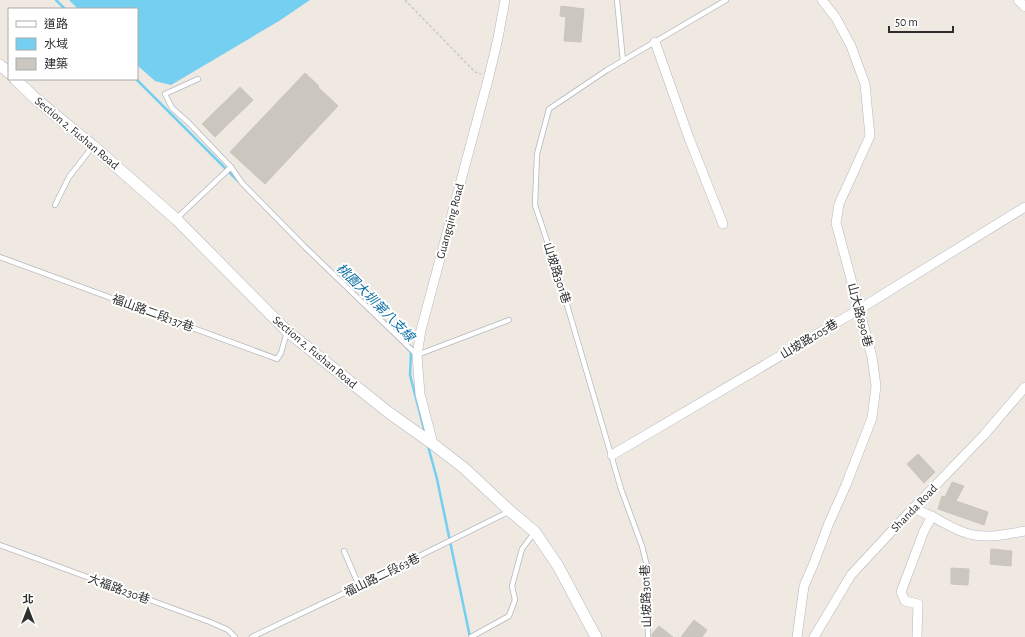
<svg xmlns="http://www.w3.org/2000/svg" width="1025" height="637" font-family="'Alegreya Sans','Noto Sans TC',sans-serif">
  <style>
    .water { fill: #75cff0 }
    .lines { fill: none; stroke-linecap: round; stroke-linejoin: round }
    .stream { stroke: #75cff0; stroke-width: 2.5 }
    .building { fill: #cbc7bf; stroke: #cbc5ba }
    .service-casing { stroke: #b4b7c1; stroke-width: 6 }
    .minor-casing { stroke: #b4b7c1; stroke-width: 10 }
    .tertiary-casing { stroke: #b4b7c1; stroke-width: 12 }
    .path { stroke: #c9c9c9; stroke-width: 1.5; stroke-dasharray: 3 2; stroke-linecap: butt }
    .service { stroke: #fff; stroke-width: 4.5 }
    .minor { stroke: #fff; stroke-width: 9 }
    .tertiary { stroke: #fff; stroke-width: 11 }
    .labels { text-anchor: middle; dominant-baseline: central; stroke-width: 4; stroke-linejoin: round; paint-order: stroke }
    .street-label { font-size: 12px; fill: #2e2e2e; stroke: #fff }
    .water-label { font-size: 13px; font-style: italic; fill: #0d6fa3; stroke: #fff }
  </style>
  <rect width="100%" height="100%" fill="#efe9e1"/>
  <!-- water -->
  <polygon class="water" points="69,0 310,0 279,21 171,85 155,81 137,65 137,9 78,9"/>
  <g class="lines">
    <!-- stream -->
    <g class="stream">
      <polyline points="56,0 65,9"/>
      <polyline points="136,79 238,181"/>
      <polyline points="407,348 411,352 410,375 425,433"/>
      <polyline points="428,446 437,479 470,637"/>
    </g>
  </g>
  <!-- building -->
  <g class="building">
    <polygon points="561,6 584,9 581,42 564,41 566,17 560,16"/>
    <polygon points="305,73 319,86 318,87 338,106 265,184 230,152"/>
    <polygon points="240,87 253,100 215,137 202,124"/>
    <polygon points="918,454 935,472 924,483 907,464"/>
    <polygon points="952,482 964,486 956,501 988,512 984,525 938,509 942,496 945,497"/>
    <polygon points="991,549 1012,551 1011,566 990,564"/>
    <polygon points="951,568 969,569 968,585 951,584"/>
    <polygon points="694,620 707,630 702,637 681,637"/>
    <polygon points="659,626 673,637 652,637 652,634"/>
  </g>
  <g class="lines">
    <defs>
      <g id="service">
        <polyline points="617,0 623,61"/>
        <polyline points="198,79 165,94 172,108 188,122 231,167 242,183 305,247 417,355 509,320"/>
        <polyline points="55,205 69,177 93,146"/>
        <polyline points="176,219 231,167"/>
        <polyline points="0,257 277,359 281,353 287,332"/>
        <polyline points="0,545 210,622 228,630 235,637"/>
        <polyline points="344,551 359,586"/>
        <polyline points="252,637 359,586 510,511"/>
        <polyline points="471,637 509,616 515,600 512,586 522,549 534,533"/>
        <polyline points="648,637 647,566 642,546 621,489 558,274 535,205 537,154 549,109 607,70 726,0"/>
      </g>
      <g id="minor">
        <polyline points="1018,0 1025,7"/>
        <polyline points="655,42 689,138 723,224"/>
        <polyline points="433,444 420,394 417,355 421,330 489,76 498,38 505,0"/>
        <polyline points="612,455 858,310 1025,207"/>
        <path d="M913,508C920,511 927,514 933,517C950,526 965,536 985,536C998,537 1012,533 1025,531"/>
        <polyline points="797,637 804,586 814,563 829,523 846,485 872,418 876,386 872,357 836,223 839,204 870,136 865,84 851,46 836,18 822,0"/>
        <polyline points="814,637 851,575 902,520 984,435 1025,387"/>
        <polyline points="917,637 918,604 905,601 901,592 924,531 932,516"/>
      </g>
      <g id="tertiary">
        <polyline points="0,65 9,73"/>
        <polyline points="15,79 37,100 93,146 176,219 287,331 388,412 433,444 464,468 510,511 535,532 558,566 596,637"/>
      </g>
    </defs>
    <!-- service casing -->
    <use href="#service" class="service-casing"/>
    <!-- minor casing -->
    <use href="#minor" class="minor-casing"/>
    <!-- tertiary casing -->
    <use href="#tertiary" class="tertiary-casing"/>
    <!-- path -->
    <polyline class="path" points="405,0 475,72 481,74"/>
    <!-- service -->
    <use href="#service" class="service"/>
    <!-- minor -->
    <use href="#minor" class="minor"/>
    <!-- tertiary -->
    <use href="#tertiary" class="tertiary"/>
  </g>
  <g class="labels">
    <!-- street labels -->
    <g class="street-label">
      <text transform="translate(77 133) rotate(40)">Section 2, Fushan Road</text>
      <text transform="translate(450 221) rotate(-75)">Guangqing Road</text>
      <text transform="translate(557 273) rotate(72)">山坡路301巷</text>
      <text transform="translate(153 313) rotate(20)">福山路二段137巷</text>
      <text transform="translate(860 315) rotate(75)">山大路890巷</text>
      <text transform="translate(809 339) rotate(-31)">山坡路205巷</text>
      <text transform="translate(315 352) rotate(40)">Section 2, Fushan Road</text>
      <text transform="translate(914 508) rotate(-46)">Shanda Road</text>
      <text transform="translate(382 575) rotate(-26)">福山路二段63巷</text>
      <text transform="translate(119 589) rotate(20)">大福路230巷</text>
      <text transform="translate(646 596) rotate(-92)">山坡路301巷</text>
    </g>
    <!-- water labels -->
    <g class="water-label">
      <text transform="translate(375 303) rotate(45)">桃園大圳第八支線</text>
    </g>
  </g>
  <!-- legend -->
  <rect x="8" y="8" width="130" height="72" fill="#ffffff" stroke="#ababab"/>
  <rect x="16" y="21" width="20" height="6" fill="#ffffff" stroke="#ababab"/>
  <text x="44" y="28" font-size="12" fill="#2e2e2e">道路</text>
  <rect x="16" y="38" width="20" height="12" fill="#75cff0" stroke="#ababab"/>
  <text x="44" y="48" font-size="12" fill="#2e2e2e">水域</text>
  <rect x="16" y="58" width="20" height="12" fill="#cbc7bf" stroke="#ababab"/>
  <text x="44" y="68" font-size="12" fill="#2e2e2e">建築</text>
  <!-- north arrow -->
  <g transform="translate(28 609)" stroke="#ffffff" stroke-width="3" paint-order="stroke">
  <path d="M0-3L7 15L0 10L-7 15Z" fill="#2e2e2e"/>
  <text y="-6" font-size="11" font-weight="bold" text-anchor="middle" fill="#2e2e2e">北</text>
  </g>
  <!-- scale -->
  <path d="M889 26v6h64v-6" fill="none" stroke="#2e2e2e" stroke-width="2"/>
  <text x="895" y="26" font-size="12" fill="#2e2e2e" stroke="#ffffff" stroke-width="3" paint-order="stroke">50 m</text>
</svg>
